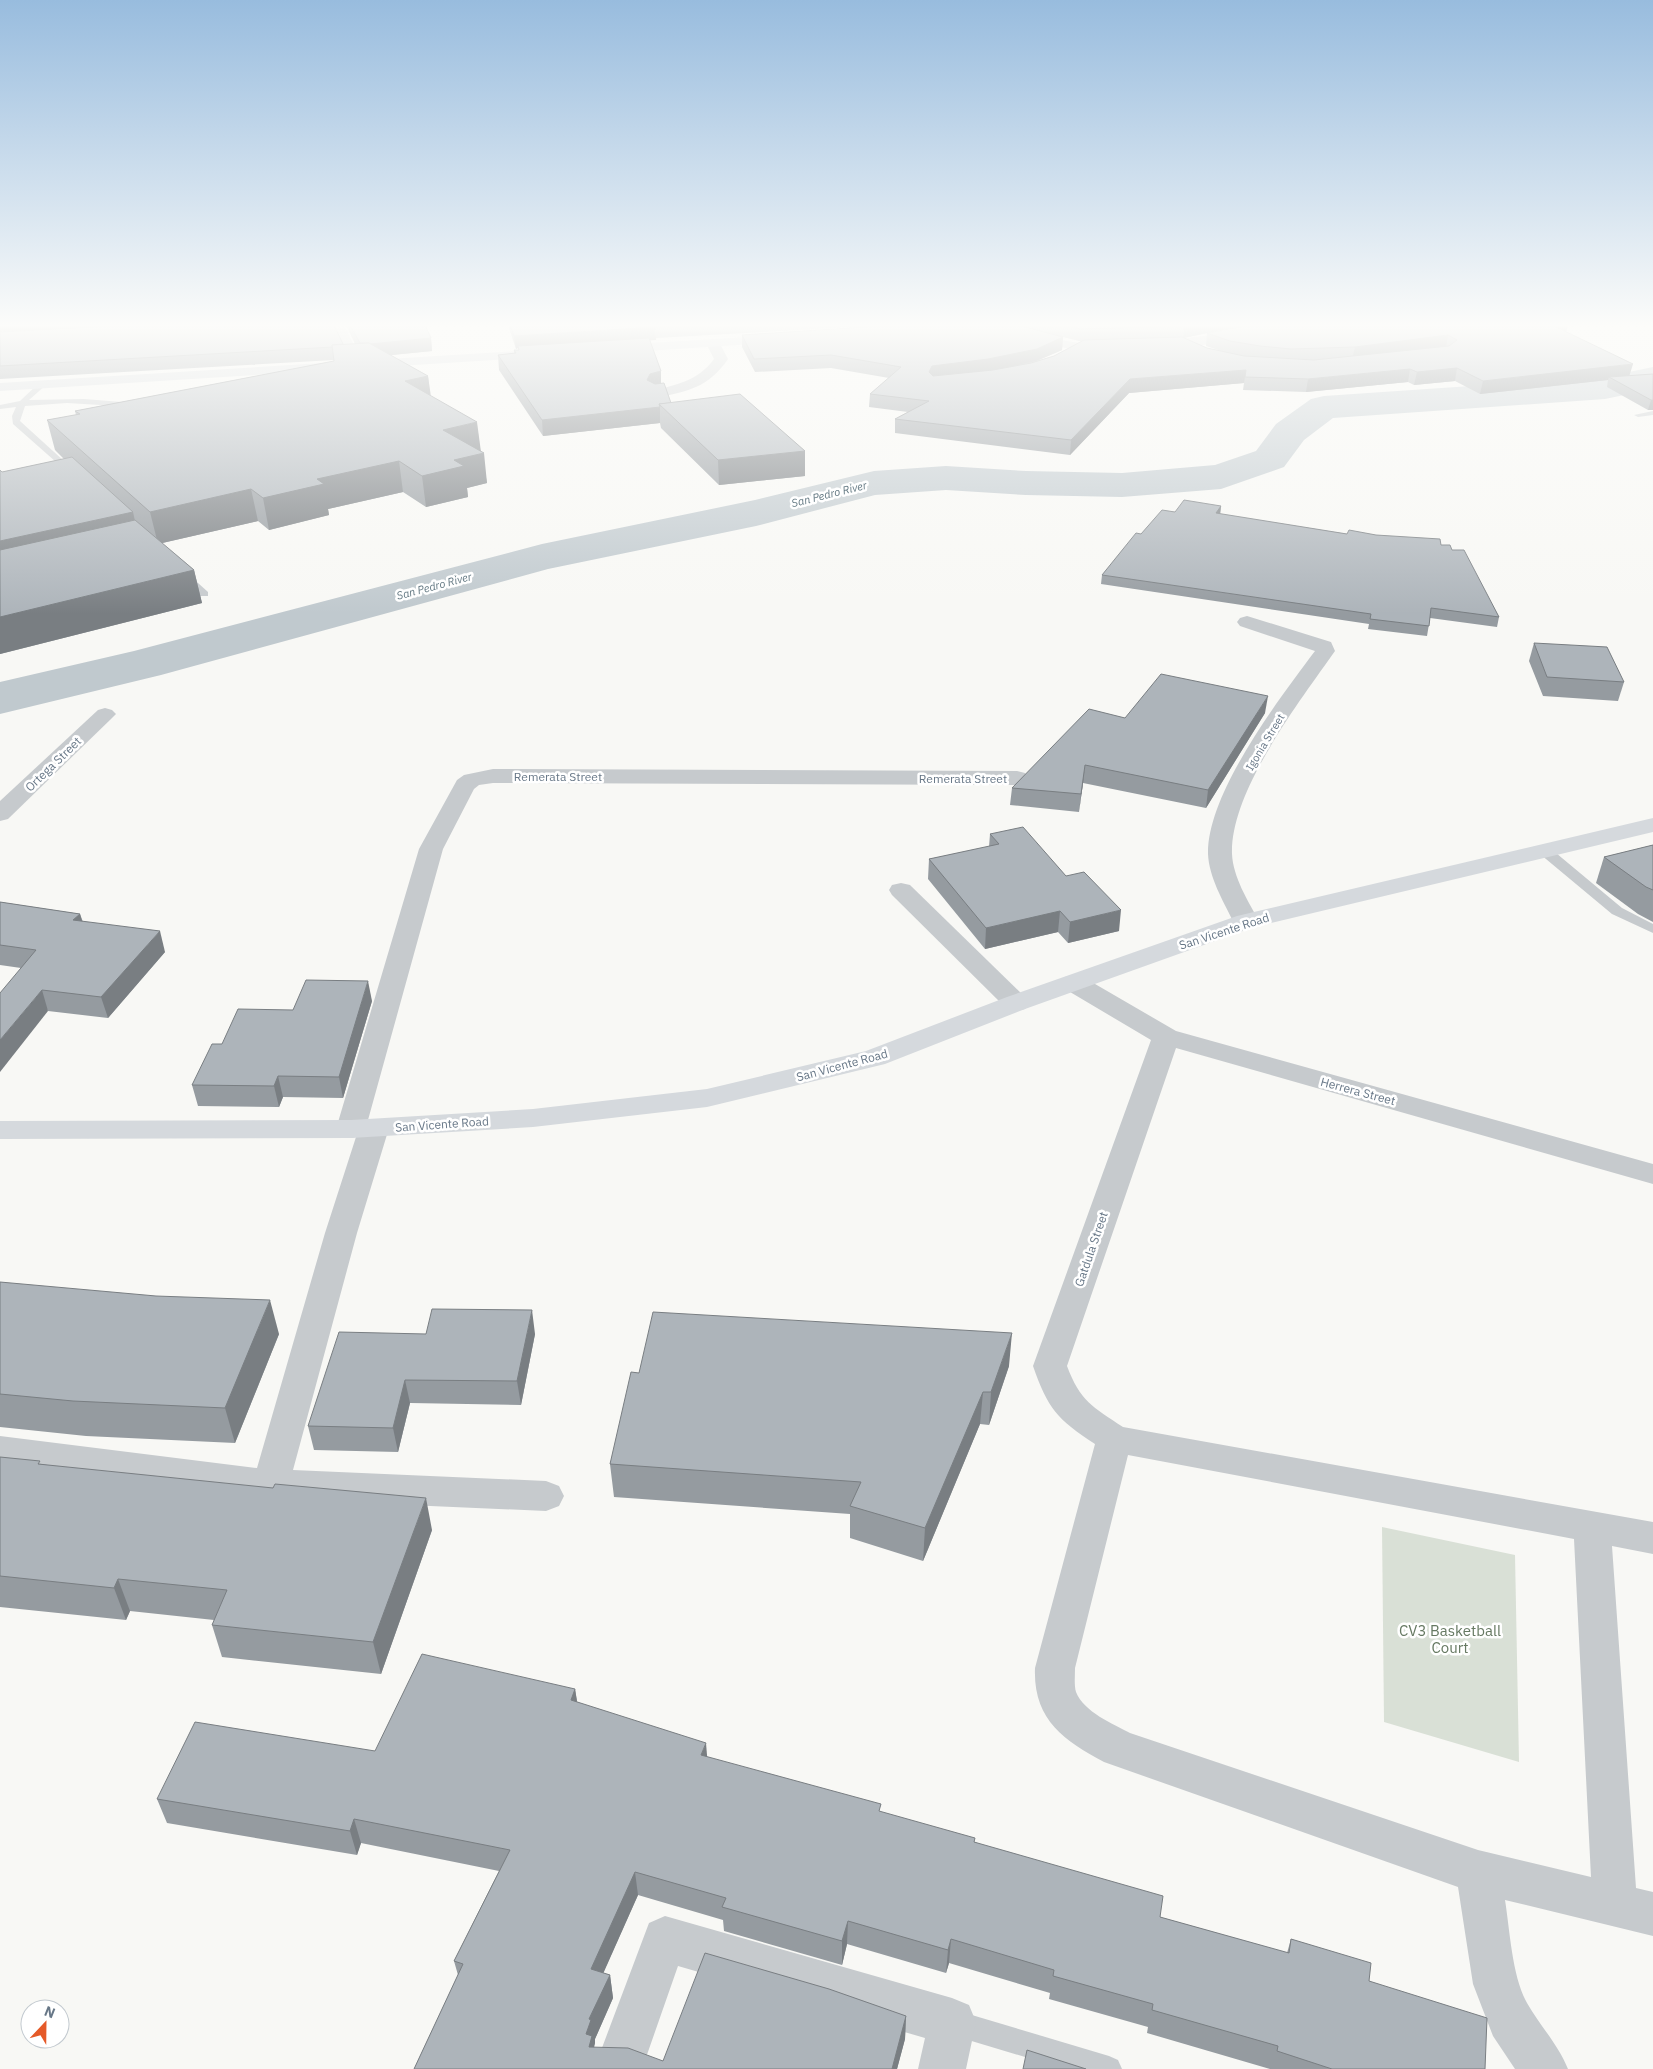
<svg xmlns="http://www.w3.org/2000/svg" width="1653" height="2069" font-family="'IBM Plex Sans',sans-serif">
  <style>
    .green { fill: #d9e0d6 }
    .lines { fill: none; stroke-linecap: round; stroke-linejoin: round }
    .river { fill: #c0c9ce; fill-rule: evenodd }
    .lane { fill: #c6cacd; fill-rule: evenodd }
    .street { fill: #c6cacd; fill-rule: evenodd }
    .secondary { fill: #d5d9dd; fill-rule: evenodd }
    .wall { fill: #959ba0; fill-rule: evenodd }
    .shaded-wall { fill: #797e82 }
    .building { fill: #adb4ba; stroke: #797e82 }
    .labels { text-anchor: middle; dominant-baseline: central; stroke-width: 5; stroke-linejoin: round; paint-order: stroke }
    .far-water-label { font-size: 11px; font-style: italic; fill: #637882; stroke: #fff }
    .far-street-label { font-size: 11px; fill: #677787; stroke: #fff }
    .street-label { font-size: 12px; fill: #677787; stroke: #fff }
    .near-park-label { font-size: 15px; fill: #667962; stroke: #fff }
  </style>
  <rect width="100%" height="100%" fill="#f8f8f5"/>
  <!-- green -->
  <polygon class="green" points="1382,1527 1515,1555 1519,1762 1384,1722"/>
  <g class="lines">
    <!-- river -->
    <polygon class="river" points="1653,367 1653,389 1605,399 1333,418 1304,440 1284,467 1221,489 1122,497 1026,495 946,490 875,495 756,526 548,569 161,675 0,714 0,682 134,651 542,544 755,500 874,471 946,466 1026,471 1122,473 1215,465 1256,451 1276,424 1311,399 1324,396 1605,377"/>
    <!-- lane -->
    <g class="lane">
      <polygon points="40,382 47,384 29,400 84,399 134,403 138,405 134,407 67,403 25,406 20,421 76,472 77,474 73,477 13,424 12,416 16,407 0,409 0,405 20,401"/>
      <polygon points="1653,411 1653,415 1638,417 1634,415"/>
      <polygon points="180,574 188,574 208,592 208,596 200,596 180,578"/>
      <polygon points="1545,847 1550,848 1622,908 1653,924 1653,933 1612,914 1540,854 1539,851 1540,848"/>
      <polygon points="955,2010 1109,2056 1118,2060 1122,2069 1065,2069 955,2036 946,2032 942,2023 946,2014"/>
    </g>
    <!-- street -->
    <g class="street">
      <polygon points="332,325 344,325 364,365 362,368 352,368"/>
      <path d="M989,325C1021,324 1049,341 1081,343C1091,343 1111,337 1118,346C1103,364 1012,334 991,328Z"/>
      <path d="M1255,325H1274C1261,341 1179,348 1157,349L1150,345L1157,341L1213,335Z"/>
      <path d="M713,339L718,340L728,359C708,388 688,391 656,398L651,397L649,394L651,391C676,385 698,381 714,359L706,343Z"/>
      <path d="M1247,616L1331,642L1335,651C1300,701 1230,791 1232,854C1233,877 1248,901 1259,921L1255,926L1246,929L1237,926L1233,921C1223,901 1209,877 1208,854C1207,793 1279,699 1315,651L1240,626L1237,622L1240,618Z"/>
      <polygon points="105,708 112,710 116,714 112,718 8,819 0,821 0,801 98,710"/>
      <polygon points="493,769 1017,771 1025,773 1028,778 1025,783 1017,785 493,783 479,785 474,789 443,849 368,1120 374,1119 384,1121 389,1128 357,1233 293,1470 546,1481 559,1486 564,1496 559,1506 546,1511 271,1499 0,1464 0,1436 257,1468 325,1233 356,1137 351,1138 341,1136 336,1129 419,849 457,780 464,775"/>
      <polygon points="901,883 910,885 1025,997 1029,1003 1025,1009 1016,1011 1007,1009 892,895 889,890 892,885"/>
      <path d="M1074,975L1083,977L1176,1031L1653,1164V1184L1176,1048L1067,1366C1080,1401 1093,1407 1123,1427L1653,1522V1554L1612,1546L1636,1888L1653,1892V1936L1505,1900C1510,1931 1512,1976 1527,2003C1540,2026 1558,2044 1568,2069H1515L1493,2036L1473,1984L1458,1887L1104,1762C1063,1740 1033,1719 1035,1668L1095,1444C1057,1419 1048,1409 1033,1366L1151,1040L1065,989L1061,983L1065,977ZM1128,1455L1574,1539L1591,1877L1478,1850L1130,1733C1113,1724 1084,1712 1076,1692C1074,1685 1075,1676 1075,1668Z"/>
      <polygon points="665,1916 952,1998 969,2005 976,2022 966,2069 918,2069 925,2038 678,1966 642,2069 594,2069 649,1923"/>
    </g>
    <!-- secondary -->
    <g class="secondary">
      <polygon points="780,335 787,339 785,342 616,353 609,349 616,345"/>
      <polygon points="536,350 541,351 543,354 541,357 0,391 0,383"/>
      <polygon points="1653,818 1653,832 1254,927 1025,1009 885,1064 707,1107 533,1127 351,1138 0,1139 0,1121 351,1120 533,1109 707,1089 866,1051 1007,997 1237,916"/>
    </g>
  </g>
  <!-- wall -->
  <g class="wall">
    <polygon points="0,325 343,344 355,344 346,325 425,325 431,338 432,351 390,355 428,376 430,396 481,451 487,483 467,488 468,497 426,507 403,492 328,509 329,515 269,530 258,521 162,543 194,570 202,603 0,654 0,470 2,472 64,459 55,450 47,420 76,415 75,411 334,361 334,360 0,379"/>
    <polygon points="508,325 889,325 656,338 656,340 650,340 661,383 671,403 805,451 805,476 719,485 661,428 660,423 543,436 499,370 498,355 514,353 514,350 519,350 518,348 516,349"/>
    <path d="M896,325H1246L1207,333L1240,327L1249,325H1568L1566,332L1629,376L1653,374V410H1648L1607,387L1608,380L1480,394L1455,381L1414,385L1408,382L1306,392L1243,390L1244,383L1129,393L1070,455L895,433V419L908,412L869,407L870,394L889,378L831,368L755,372L742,347V335ZM1207,333L1206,346L1221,351L1207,348L1184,338ZM1063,337L1079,341H1082L1054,356L1037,361L1062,350Z"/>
    <polygon points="1221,506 1220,514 1347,534 1376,535 1441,545 1452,550 1499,617 1497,627 1430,618 1427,636 1368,629 1369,624 1101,584 1102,575 1141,534 1175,512"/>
    <polygon points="1534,643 1624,682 1618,701 1543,696 1529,661"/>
    <polygon points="1265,713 1206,808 1083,783 1079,812 1010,805 1012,788 1125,718"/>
    <polygon points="990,834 1066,876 1119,931 1068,943 1058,932 985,949 928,879 929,859 989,847"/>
    <polygon points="1653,845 1653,922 1638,914 1596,883 1604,857"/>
    <polygon points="0,902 80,914 83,922 165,952 108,1018 48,1011 21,968 0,965"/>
    <polygon points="372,1001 343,1098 283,1097 279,1107 198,1106 192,1085 222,1044 293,1010"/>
    <polygon points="0,1282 279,1334 235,1443 86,1436 0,1427"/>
    <polygon points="426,1334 535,1334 521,1405 410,1403 398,1452 314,1450 308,1426"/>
    <polygon points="1009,1366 989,1425 980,1424 923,1561 850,1538 850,1514 614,1497 610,1464 639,1373"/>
    <polygon points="0,1457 432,1530 381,1674 222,1657 212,1625 214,1620 130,1611 126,1620 0,1607"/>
    <polygon points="575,1689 577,1702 707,1757 975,1842 1160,1917 1287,1953 1291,1939 1369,1981 1485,2069 1270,2069 1147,2033 1148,2027 1049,1999 1050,1993 949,1963 946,1973 847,1944 842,1965 724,1931 723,1920 638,1895 603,1973 610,1975 613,1998 595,2039 595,2043 594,2048 663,2061 906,2016 905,2039 897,2069 414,2069 458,1975 454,1961 499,1871 361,1843 357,1855 167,1823 157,1799 375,1751"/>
  </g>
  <!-- shaded-wall -->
  <g class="shaded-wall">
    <polygon points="0,325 156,325 0,334"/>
    <polygon points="1188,325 1246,325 1183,338 1184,326"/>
    <polygon points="1563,325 1568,325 1565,336 1554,326"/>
    <polygon points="655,327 656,340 519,348 518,346 518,348 516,349 514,336"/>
    <polygon points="1448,335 1446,347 1352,359 1355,347"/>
    <polygon points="1063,337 1062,350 1036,361 928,385 929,372 932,366"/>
    <polygon points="431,338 432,351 363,358 361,345"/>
    <polygon points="1633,364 1629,377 1609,377 1608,380 1480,394 1483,381"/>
    <polygon points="1457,368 1455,381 1414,385 1417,372"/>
    <polygon points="1410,369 1408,382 1306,392 1308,379"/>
    <polygon points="1246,370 1244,383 1129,393 1070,455 1071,440 1130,379"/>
    <polygon points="661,371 661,387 647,395 647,380 650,374"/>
    <polygon points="428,376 432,404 405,381"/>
    <polygon points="1651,400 1653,400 1653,410 1648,410"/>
    <polygon points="660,407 660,423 543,436 542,420"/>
    <polygon points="477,422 481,452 443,430"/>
    <polygon points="805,451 805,476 719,485 718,460"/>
    <polygon points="484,453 487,483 467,488 468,497 426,507 422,476 454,460"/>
    <polygon points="399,461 403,492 328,509 329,515 269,530 263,498 317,479"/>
    <polygon points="251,489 258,521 158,544 150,512"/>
    <polygon points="1221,506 1220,515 1216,513"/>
    <polygon points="133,512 140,544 0,576 0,541"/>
    <polygon points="194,570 202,603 0,654 0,617"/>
    <polygon points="1268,696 1265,713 1206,808 1208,790"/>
    <polygon points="1085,765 1083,783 1079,812 1081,794"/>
    <polygon points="1121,910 1119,931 1068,943 1070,922"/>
    <polygon points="1060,911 1058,932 985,949 986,928"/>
    <polygon points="80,914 86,935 73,920"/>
    <polygon points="160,931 165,952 108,1018 101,997"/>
    <polygon points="368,981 372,1001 343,1098 339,1077"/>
    <polygon points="42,990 48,1011 0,1072 0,1040"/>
    <polygon points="278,1076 283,1097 279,1107 274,1086"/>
    <polygon points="270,1300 279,1334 235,1443 225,1408"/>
    <polygon points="532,1310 535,1334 521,1405 517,1381"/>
    <polygon points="1012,1333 1009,1366 989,1425 991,1392"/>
    <polygon points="405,1380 410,1403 398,1452 393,1428"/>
    <polygon points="983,1392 980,1424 923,1561 925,1528"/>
    <polygon points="426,1498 432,1530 381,1674 373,1642"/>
    <polygon points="118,1579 130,1611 126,1620 114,1588"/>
    <polygon points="575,1689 579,1713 571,1700"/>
    <polygon points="706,1743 708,1767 701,1755"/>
    <polygon points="354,1819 361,1843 357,1855 350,1831"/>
    <polygon points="635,1872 638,1895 595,1992 591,1969"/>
    <polygon points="848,1921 847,1944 842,1965 842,1941"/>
    <polygon points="951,1939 949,1963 946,1973 948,1950"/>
    <polygon points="610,1975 613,1998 595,2039 595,2043 594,2046 596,2058 593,2069 586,2034 589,2019"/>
    <polygon points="906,2016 905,2039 897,2069 892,2069"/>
  </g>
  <!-- building -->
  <g class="building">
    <polygon points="132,325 334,325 343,344 332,345 333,347 0,366 0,332"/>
    <polygon points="350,325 425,325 431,338 370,344 369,343 360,343"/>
    <polygon points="510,325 665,325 655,325 655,327 514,336"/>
    <polygon points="896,325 1018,325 1063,337 1037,349 988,359 932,366 929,372 933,376 993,370 1031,363 1054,356 1084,340 1182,337 1207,348 1244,356 1314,360 1449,346 1457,340 1448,335 1355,347 1291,349 1260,346 1230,341 1207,333 1240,327 1249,325 1563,325 1554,326 1633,364 1483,381 1457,368 1417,372 1410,369 1308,379 1245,377 1246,370 1130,379 1071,440 895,419 929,401 870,394 901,367 831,355 754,359 742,335"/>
    <polygon points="1065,325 1188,325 1184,326 1080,329"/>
    <polygon points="649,338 661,371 650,374 647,380 655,384 664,383 671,403 659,404 660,407 542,420 498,355 516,353 514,350 519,350 518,346"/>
    <polygon points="369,343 428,376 405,381 477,422 443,430 484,453 454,460 464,466 422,476 399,461 317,479 324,484 263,498 251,489 150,512 47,420 80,414 75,411 334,361 332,345"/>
    <polygon points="1653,374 1653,400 1651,400 1609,377"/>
    <polygon points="740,394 805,451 718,460 659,404"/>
    <polygon points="72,457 133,512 0,541 0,470 2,472"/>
    <polygon points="1184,500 1221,506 1216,513 1347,534 1349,530 1376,535 1440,539 1441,545 1450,545 1452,550 1464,550 1499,617 1431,608 1429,626 1370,619 1371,614 1102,575 1136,533 1141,534 1162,510 1175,512"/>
    <polygon points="135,520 194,570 0,617 0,550"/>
    <polygon points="1534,643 1607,647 1624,682 1547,677"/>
    <polygon points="1161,674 1268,696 1208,790 1085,765 1081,794 1012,788 1089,709 1125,718"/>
    <polygon points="1023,827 1066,876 1084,872 1121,910 1070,922 1060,911 986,928 929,859 999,844 990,834"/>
    <polygon points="1653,845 1653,890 1646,887 1604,857"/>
    <polygon points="0,902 80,914 73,920 160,931 101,997 42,990 0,1040 0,993 36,950 0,945"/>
    <polygon points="306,980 368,981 339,1077 278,1076 274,1086 192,1085 212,1044 222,1044 238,1009 293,1010"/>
    <polygon points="0,1282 156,1296 270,1300 225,1408 73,1401 0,1394"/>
    <polygon points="432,1309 532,1310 517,1381 405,1380 393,1428 308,1426 339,1332 426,1334"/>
    <polygon points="653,1312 1012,1333 991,1392 983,1392 925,1528 850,1506 861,1482 610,1464 631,1372 639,1373"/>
    <polygon points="0,1457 40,1461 38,1464 273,1488 275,1484 426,1498 373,1642 212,1625 227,1590 118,1579 114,1588 0,1576"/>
    <polygon points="422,1654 575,1689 571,1700 706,1743 701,1755 881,1804 879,1811 975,1838 974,1842 1163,1896 1160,1917 1289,1953 1291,1939 1371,1963 1369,1981 1487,2018 1485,2069 1332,2069 1277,2051 1278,2046 1152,2010 1153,2004 1053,1976 1054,1970 951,1939 948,1950 848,1921 842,1941 722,1907 726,1898 635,1872 591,1969 610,1975 589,2019 591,2020 586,2034 592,2036 589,2047 628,2048 663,2061 705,1953 829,1989 906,2016 892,2069 414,2069 463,1964 454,1961 510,1850 354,1819 350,1831 157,1799 195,1722 375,1751"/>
    <polygon points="1027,2050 1086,2069 1023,2069"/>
  </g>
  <!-- sky -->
  <linearGradient id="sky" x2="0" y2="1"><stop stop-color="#98bcde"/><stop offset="0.53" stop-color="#fcfcfa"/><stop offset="1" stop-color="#fcfcfa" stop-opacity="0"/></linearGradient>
  <rect width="1653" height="614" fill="url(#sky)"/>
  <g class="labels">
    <!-- far-water labels -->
    <g class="far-water-label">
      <text transform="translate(829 494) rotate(-14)">San Pedro River</text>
      <text transform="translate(434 586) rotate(-15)">San Pedro River</text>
    </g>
    <!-- far-street labels -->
    <g class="far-street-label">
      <text transform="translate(1265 742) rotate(-59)">Igonia Street</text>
    </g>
    <!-- street labels -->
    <g class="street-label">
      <text transform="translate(53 764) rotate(-44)">Ortega Street</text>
      <text x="558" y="776">Remerata Street</text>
      <text x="963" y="778">Remerata Street</text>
      <text transform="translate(1224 931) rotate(-18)">San Vicente Road</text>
      <text transform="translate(842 1065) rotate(-15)">San Vicente Road</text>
      <text transform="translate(1358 1091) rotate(15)">Herrera Street</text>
      <text transform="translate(442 1124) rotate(-4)">San Vicente Road</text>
      <text transform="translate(1091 1249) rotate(-71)">Gatdula Street</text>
    </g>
    <!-- near-park labels -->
    <g class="near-park-label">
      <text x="1450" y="1630">CV3 Basketball<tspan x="1450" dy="17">Court</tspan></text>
    </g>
  </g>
  <!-- north arrow -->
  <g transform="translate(45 2024) rotate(22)"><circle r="24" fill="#ffffff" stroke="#c2c9cf"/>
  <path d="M0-4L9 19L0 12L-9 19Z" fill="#e55a28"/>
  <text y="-8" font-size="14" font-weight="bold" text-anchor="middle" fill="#677787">N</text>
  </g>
</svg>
